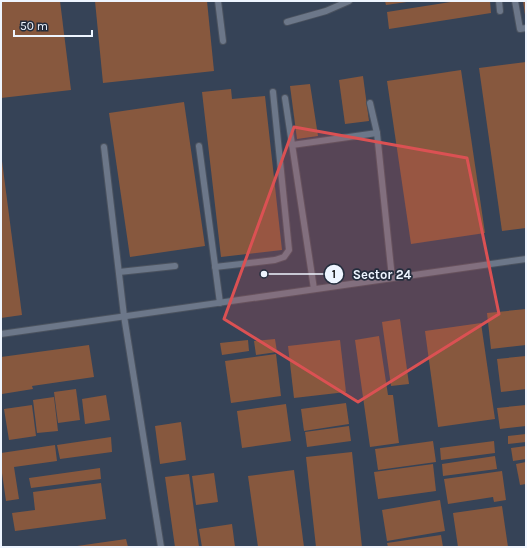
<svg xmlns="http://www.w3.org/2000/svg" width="527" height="548" font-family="Karla,sans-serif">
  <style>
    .built { fill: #364357 }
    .building { fill: #87583e }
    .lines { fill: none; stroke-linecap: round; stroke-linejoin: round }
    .lane-casing { stroke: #4a525f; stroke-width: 8 }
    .lane { stroke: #6c7789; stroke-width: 6 }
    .marked { fill: #db5153; fill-opacity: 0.2; stroke: #db5153; stroke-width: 3; stroke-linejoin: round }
    .leader { fill: none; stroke: #eef5ff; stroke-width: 1.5 }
    .callout-dot { fill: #eef5ff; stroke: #242d3d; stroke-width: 1.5 }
    .mark-label { font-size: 12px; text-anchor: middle; font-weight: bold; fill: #111 }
    .callout-label { font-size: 13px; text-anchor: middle; font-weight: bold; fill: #eef5ff; stroke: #242d3d; stroke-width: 3.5; stroke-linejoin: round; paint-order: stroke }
  </style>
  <rect width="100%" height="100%" fill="#2e3747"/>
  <!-- built -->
  <rect class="built" x="1" y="1" width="525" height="546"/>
  <!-- building -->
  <g class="building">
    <polygon points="1,1 60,1 71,90 1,98"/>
    <polygon points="95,1 207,1 214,71 103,83"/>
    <polygon points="385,1 407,1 407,2 386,5"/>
    <polygon points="457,1 490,1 491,13 389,29 387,12"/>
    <polygon points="523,1 526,1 526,15 525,15"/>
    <polygon points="526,62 526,228 502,231 479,68"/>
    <polygon points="461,70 485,233 411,244 387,81"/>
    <polygon points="363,76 369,121 345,124 339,80"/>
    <polygon points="310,84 318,136 297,139 290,86"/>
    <polygon points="231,89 232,99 265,96 282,250 221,257 202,92"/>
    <polygon points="184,102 205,246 130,257 109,113"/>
    <polygon points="1,161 2,161 22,315 1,318"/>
    <polygon points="526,309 526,345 491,349 487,313"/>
    <polygon points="400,319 409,384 391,386 382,322"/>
    <polygon points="481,323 495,419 438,427 425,331"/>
    <polygon points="379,336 388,395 393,395 399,443 370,447 355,340"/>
    <polygon points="275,339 277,352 256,355 254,341"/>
    <polygon points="248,340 249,351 222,355 220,343"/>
    <polygon points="340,340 346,392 294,398 288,346"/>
    <polygon points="89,345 94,377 32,386 33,389 2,394 1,357"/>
    <polygon points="276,354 281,396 231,403 225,361"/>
    <polygon points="526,356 526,389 501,392 497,359"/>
    <polygon points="76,389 80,420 58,423 54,392"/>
    <polygon points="106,395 110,420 85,424 82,399"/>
    <polygon points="54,397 58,431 37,433 33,400"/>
    <polygon points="346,403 349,424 304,431 301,409"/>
    <polygon points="286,404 291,441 242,448 237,411"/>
    <polygon points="32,405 36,436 9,440 4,409"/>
    <polygon points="526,405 526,426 500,429 497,408"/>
    <polygon points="181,422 186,460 160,464 155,426"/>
    <polygon points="349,426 351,441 307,447 305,432"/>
    <polygon points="526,434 526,442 508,444 508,436"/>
    <polygon points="111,437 112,452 60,459 57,445"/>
    <polygon points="433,441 436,462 378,470 375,449"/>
    <polygon points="494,441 495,453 441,460 440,448"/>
    <polygon points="55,445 57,461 14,467 19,499 6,501 1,466 1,453"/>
    <polygon points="526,446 526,459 513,461 511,448"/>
    <polygon points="352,452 362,547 316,547 306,457"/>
    <polygon points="495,456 497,469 443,476 442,464"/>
    <polygon points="526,462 526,484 520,485 516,464"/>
    <polygon points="433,464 436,491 378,499 374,472"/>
    <polygon points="100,468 101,479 31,488 29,478"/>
    <polygon points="294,470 304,547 258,547 248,476"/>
    <polygon points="502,471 506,500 494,502 493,497 448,504 444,479"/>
    <polygon points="214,473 218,502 196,505 192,476"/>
    <polygon points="189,474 199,547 175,547 165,477"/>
    <polygon points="101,483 106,519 15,531 12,513 35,510 33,492"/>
    <polygon points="440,500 445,531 387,541 382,510"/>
    <polygon points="502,506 508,547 458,547 453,513"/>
    <polygon points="232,524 235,547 202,547 199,529"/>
    <polygon points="441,535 443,547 388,547 387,543"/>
    <polygon points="126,539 128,547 77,547 77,546"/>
  </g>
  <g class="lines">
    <defs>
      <g id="lane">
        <polyline points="218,1 223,41"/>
        <polyline points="499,1 500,11"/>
        <polyline points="515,1 520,29 526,28"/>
        <polyline points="287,22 326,11 349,1"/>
        <polyline points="285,98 314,289"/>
        <polyline points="370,103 377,133 392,278"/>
        <polyline points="292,145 377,133"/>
        <polyline points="199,146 220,303"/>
        <polyline points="104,147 124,316 161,547"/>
        <polyline points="215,267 275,260 284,257 289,250 273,92"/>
        <polyline points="119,272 175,266"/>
        <polyline points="1,334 526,259"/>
      </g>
    </defs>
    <!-- lane casing -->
    <use href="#lane" class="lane-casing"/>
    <!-- lane -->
    <use href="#lane" class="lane"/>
  </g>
  <!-- marked area -->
  <path class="marked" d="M294,127L467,158L499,314L358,402L224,319Z"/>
  <!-- callouts -->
  <path class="leader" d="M264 274L334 274"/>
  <g class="callout-dot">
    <circle cx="264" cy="274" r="4"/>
    <circle cx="334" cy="274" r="10"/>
  </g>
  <g class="mark-label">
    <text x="334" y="278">1</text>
  </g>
  <g class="callout-label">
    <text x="382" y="279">Sector 24</text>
  </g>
  <!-- border -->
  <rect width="527" height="548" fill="none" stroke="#eef5ff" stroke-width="4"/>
  <!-- scale -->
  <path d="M14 30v6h78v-6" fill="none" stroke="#eef5ff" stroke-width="2"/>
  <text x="20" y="30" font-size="12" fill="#eef5ff" stroke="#242d3d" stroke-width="3" paint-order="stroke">50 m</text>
</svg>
